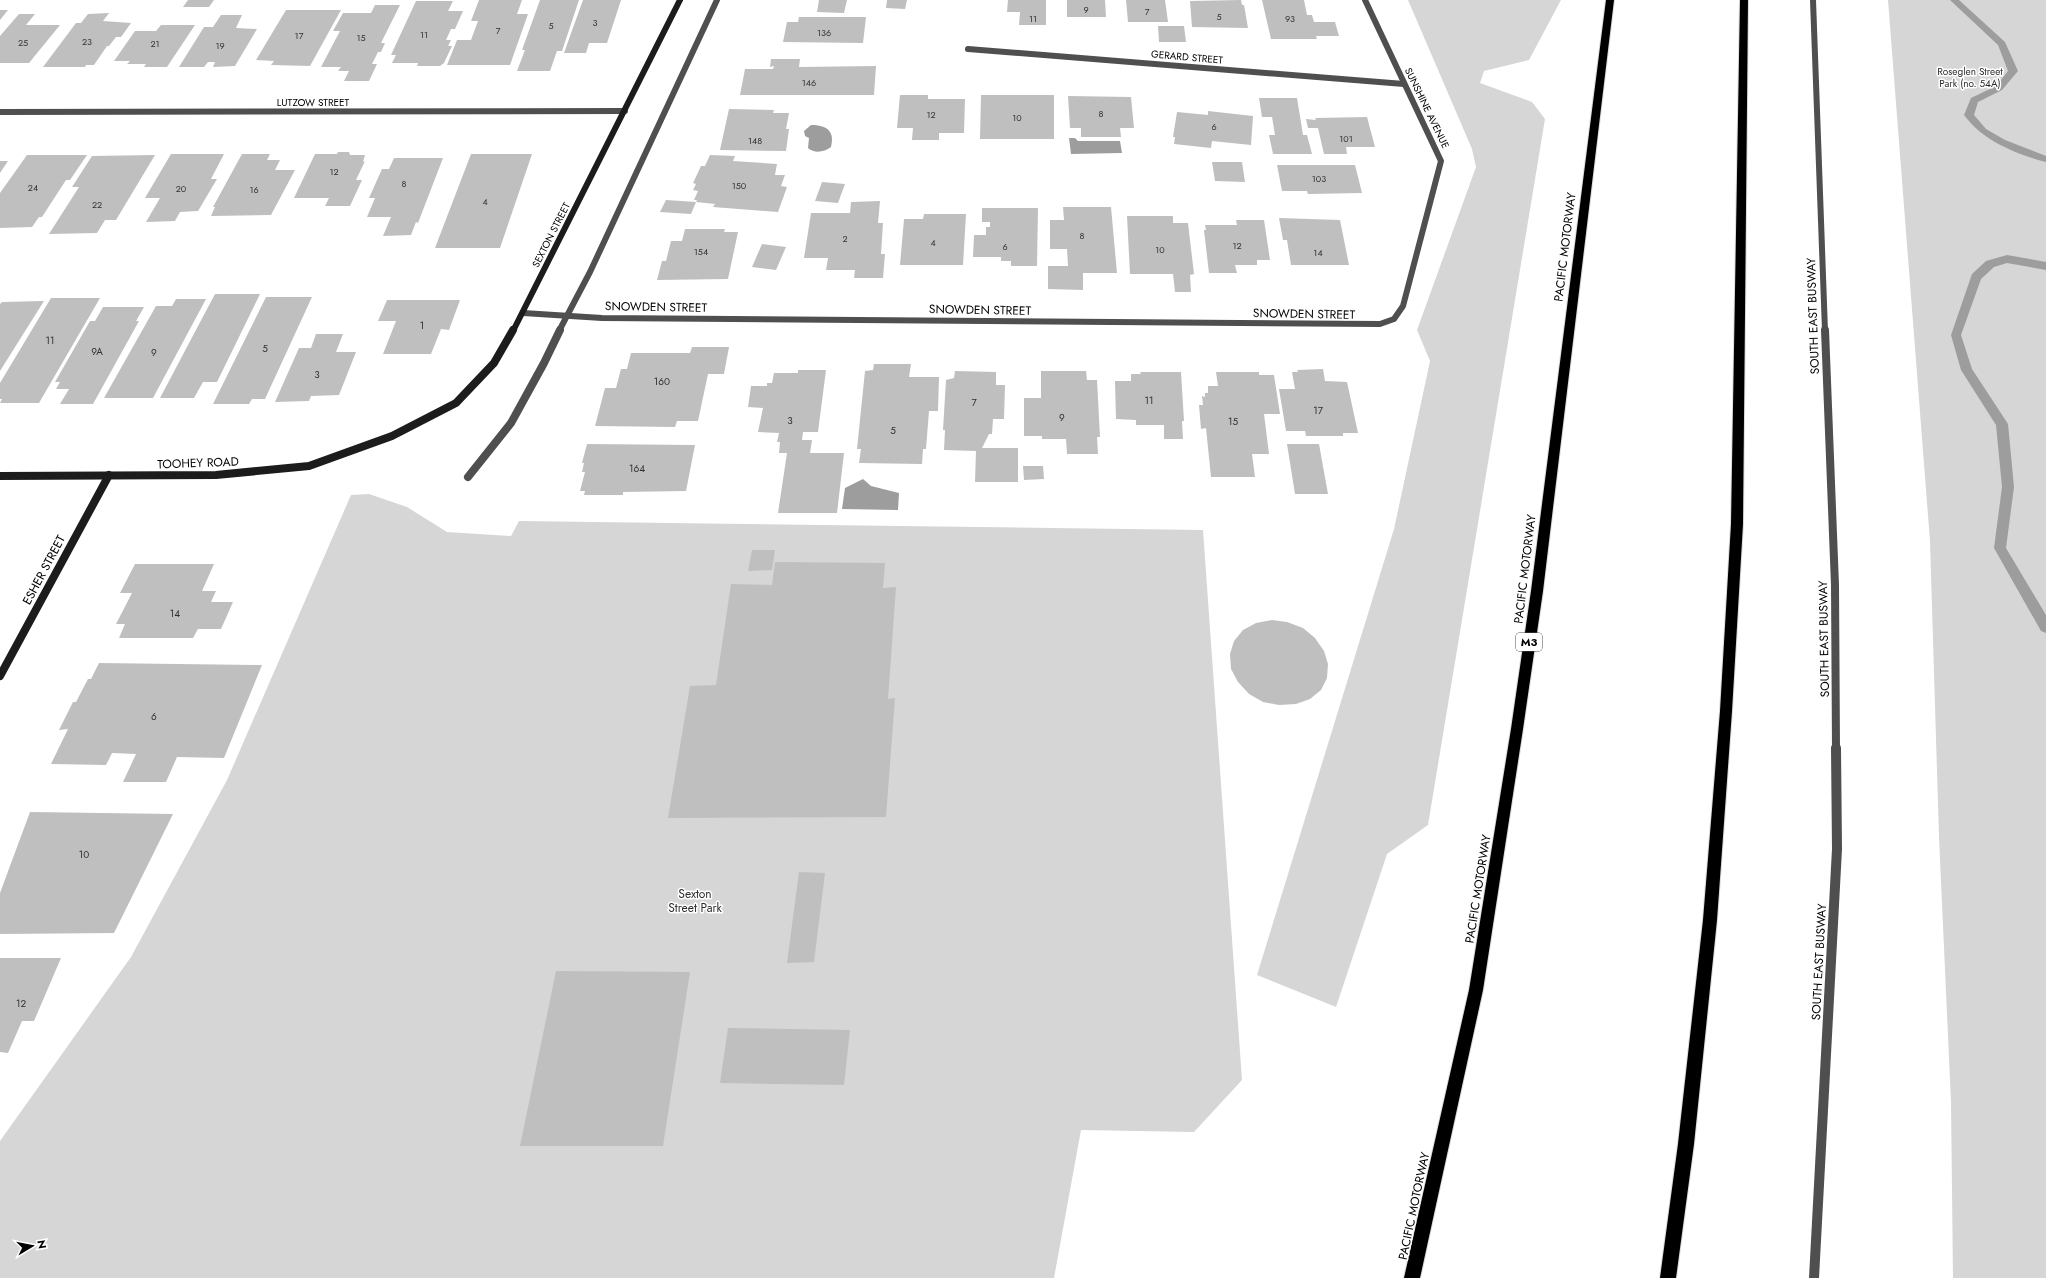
<svg xmlns="http://www.w3.org/2000/svg" width="2046" height="1278" font-family="Jost,sans-serif">
  <style>
    .green { fill: #d6d6d6 }
    .water { fill: #9d9d9d }
    .lines { fill: none; stroke-linecap: round; stroke-linejoin: round }
    .stream { fill: #9d9d9d; fill-rule: evenodd }
    .building { fill: #bfbfbf }
    .motorway-casing { stroke: #dbdbdb; stroke-width: 2 }
    .service-far2 { stroke: #4f4f4f; stroke-width: 6 }
    .service-far1 { stroke: #4f4f4f; stroke-width: 8 }
    .service { stroke: #4f4f4f; stroke-width: 10 }
    .minor-far1 { stroke: #4f4f4f; stroke-width: 6 }
    .minor { stroke: #4f4f4f; stroke-width: 8 }
    .secondary-far1 { stroke: #1c1c1c; stroke-width: 6 }
    .secondary { stroke: #1c1c1c; stroke-width: 8 }
    .motorway { fill: #000; fill-rule: evenodd }
    .labels { text-anchor: middle; dominant-baseline: central; stroke-width: 3; stroke-linejoin: round; paint-order: stroke }
    .far-number-label { font-size: 9px; fill: #303030 }
    .far-street-label { font-size: 10px; fill: #000; stroke: #fff }
    .far-park-label { font-size: 10px; fill: #2d2d2d; stroke: #fff }
    .number-label { font-size: 10px; fill: #303030 }
    .shield { fill: #fff; stroke: #4c4c4c; stroke-width: 1 }
    .shield-label { font-size: 11px; font-weight: bold; fill: #000 }
    .street-label { font-size: 12px; fill: #000; stroke: #fff }
    .park-label { font-size: 12px; fill: #2d2d2d; stroke: #fff }
  </style>
  <rect width="100%" height="100%" fill="#fff"/>
  <!-- green -->
  <g class="green">
    <polygon points="1408,0 1561,0 1529,60 1484,71 1480,83 1532,102 1545,119 1428,825 1387,854 1336,1007 1257,975 1394,529 1430,361 1417,330 1476,167 1472,149"/>
    <polygon points="1888,0 2046,0 2046,1278 1953,1278 1951,1102 1939,837 1930,541"/>
    <polygon points="369,494 407,507 447,532 511,536 519,521 1203,530 1242,1080 1194,1132 1081,1130 1054,1278 0,1278 0,1141 131,957 227,780 351,495"/>
  </g>
  <!-- water -->
  <g class="water">
    <path d="M811,125C827,125 835,131 831,147C824,152 815,154 808,148L809,138L805,136L804,131Z"/>
    <polygon points="1069,138 1075,138 1078,141 1120,141 1122,153 1071,154"/>
    <polygon points="863,479 871,486 899,493 898,510 842,509 845,488"/>
  </g>
  <g class="lines">
    <!-- stream -->
    <g class="stream">
      <path d="M1950,0H1959L2005,42L2018,71L2002,90L1978,102L1974,115L1986,129L2005,140L2046,156V162C2016,154 1983,141 1964,115L1971,98L1996,86L2008,71L1998,45Z"/>
      <polygon points="2007,255 2046,262 2046,270 2007,263 1994,267 1981,279 1961,335 1972,369 2008,424 2014,487 2006,548 2046,615 2046,633 2041,631 1994,548 2002,487 1996,425 1961,370 1951,335 1972,274 1986,261"/>
    </g>
  </g>
  <!-- building -->
  <g class="building">
    <polygon points="188,0 214,0 209,7 183,7"/>
    <polygon points="479,0 522,0 517,14 528,14 510,65 447,65 457,40 471,40 478,21 471,21"/>
    <polygon points="540,0 579,0 562,51 557,51 550,71 517,71 525,50 522,50"/>
    <polygon points="583,0 621,0 607,43 589,43 586,53 564,53"/>
    <polygon points="819,0 847,0 844,13 817,12"/>
    <polygon points="887,0 907,0 905,9 886,8"/>
    <polygon points="1008,0 1046,0 1046,25 1019,25 1020,12 1007,12"/>
    <polygon points="1067,0 1105,0 1106,17 1067,17"/>
    <polygon points="1126,0 1165,0 1168,22 1128,22"/>
    <polygon points="1241,0 1242,5 1244,5 1248,28 1192,27 1190,1"/>
    <polygon points="1262,0 1304,0 1307,15 1312,15 1314,22 1335,22 1339,36 1316,36 1317,39 1271,39"/>
    <polygon points="416,1 453,1 448,11 463,11 455,29 451,29 446,40 451,40 448,46 452,46 444,63 440,66 417,66 418,63 392,63 396,55 391,55"/>
    <polygon points="375,5 400,5 381,43 385,43 381,52 378,52 372,64 377,64 369,81 344,81 349,71 338,71 341,67 321,67 340,31 333,31 343,13 371,13"/>
    <polygon points="0,10 8,10 0,20"/>
    <polygon points="286,10 341,10 310,66 271,65 274,61 256,60"/>
    <polygon points="109,13 103,21 131,23 121,37 116,37 109,46 107,46 94,65 86,65 85,67 43,67 76,23 81,23 88,14"/>
    <polygon points="19,14 35,14 26,25 60,25 29,63 0,63 0,36"/>
    <polygon points="221,15 242,15 236,28 257,29 235,66 213,67 215,62 208,62 204,67 179,67 204,27 213,27"/>
    <polygon points="799,17 866,17 863,43 783,42 787,22 798,22"/>
    <polygon points="161,25 195,25 167,67 144,67 146,64 127,64 130,61 114,61 135,31 156,31"/>
    <polygon points="1158,26 1184,26 1186,42 1159,42"/>
    <polygon points="771,59 800,59 799,67 876,66 874,95 740,95 745,69 773,69 774,66 770,67"/>
    <polygon points="900,95 928,95 928,99 965,99 964,133 939,133 939,140 912,140 913,128 897,128"/>
    <polygon points="981,95 1054,95 1054,139 980,139"/>
    <polygon points="1068,96 1131,97 1134,128 1120,128 1121,137 1081,137 1081,128 1070,128"/>
    <polygon points="1259,98 1297,98 1303,135 1307,135 1312,154 1273,154 1269,135 1275,135 1272,117 1262,117"/>
    <polygon points="729,109 774,110 773,113 789,113 786,129 789,129 786,151 720,150"/>
    <polygon points="1208,111 1253,116 1251,145 1212,141 1211,148 1174,144 1175,137 1173,137 1177,112 1208,115"/>
    <polygon points="1367,117 1375,147 1346,147 1347,154 1324,154 1318,128 1308,128 1306,119 1316,120 1315,118"/>
    <polygon points="338,152 349,152 350,155 365,155 363,162 365,161 356,180 362,180 350,206 325,206 329,198 294,198 315,154 337,154"/>
    <polygon points="171,154 224,154 211,179 217,179 198,211 180,212 175,221 146,222 160,198 145,198"/>
    <polygon points="242,154 270,154 267,160 280,160 275,170 295,170 271,215 211,216 215,207 213,207"/>
    <polygon points="471,154 532,154 500,248 435,248"/>
    <polygon points="27,155 87,155 70,180 66,180 42,217 39,217 32,227 0,228 0,193"/>
    <polygon points="155,155 116,220 105,220 97,233 49,234 79,187 72,187 92,156"/>
    <polygon points="710,155 735,156 733,161 777,164 775,175 785,175 781,186 787,187 778,212 713,207 715,204 696,202 697,200 694,200 698,191 693,190 696,184 693,183 701,166 705,166"/>
    <polygon points="394,158 443,158 418,223 416,222 411,235 383,236 391,217 367,217 375,198 369,198 382,169 389,169"/>
    <polygon points="0,161 8,161 0,173"/>
    <polygon points="1212,162 1242,162 1245,182 1215,181"/>
    <polygon points="1277,165 1355,165 1362,193 1308,194 1307,191 1282,191"/>
    <polygon points="822,182 845,184 838,203 815,201"/>
    <polygon points="666,200 696,202 691,214 660,212"/>
    <polygon points="880,201 878,223 883,223 881,254 885,254 883,278 854,278 855,270 826,270 828,258 804,258 811,213 850,213 851,202"/>
    <polygon points="1063,207 1111,207 1117,273 1083,273 1083,290 1048,289 1048,266 1068,266 1067,249 1050,249 1050,220 1064,220"/>
    <polygon points="982,208 1038,208 1037,266 1011,266 1011,261 1001,261 1001,257 973,257 974,235 986,235 986,227 990,227 990,222 982,222"/>
    <polygon points="924,214 966,214 963,265 900,265 904,219 923,219"/>
    <polygon points="1127,216 1173,216 1173,223 1188,223 1194,274 1190,275 1191,292 1175,292 1173,274 1130,274"/>
    <polygon points="1279,218 1340,220 1349,265 1291,265 1287,240 1283,240"/>
    <polygon points="1236,220 1264,220 1270,260 1257,260 1257,265 1235,265 1237,273 1209,273 1204,230 1206,230 1205,225 1237,225"/>
    <polygon points="685,229 725,229 724,232 738,232 728,279 657,280 662,261 666,261 671,241 682,241"/>
    <polygon points="762,244 786,247 776,270 752,267"/>
    <polygon points="215,294 260,294 217,382 203,382 194,398 160,398"/>
    <polygon points="266,297 312,297 265,399 252,399 249,404 213,404"/>
    <polygon points="51,298 100,298 39,403 0,403 2,399 0,399 0,383"/>
    <polygon points="176,299 206,299 153,398 104,398 156,306 172,306"/>
    <polygon points="387,300 460,300 449,330 441,329 431,354 383,354 396,321 378,321"/>
    <polygon points="44,301 0,371 0,304 2,302"/>
    <polygon points="103,307 144,307 136,321 139,321 93,404 60,404 69,389 56,389 60,382 55,382 90,321 95,321"/>
    <polygon points="316,334 343,334 336,352 356,352 339,395 311,396 309,401 275,402 299,348 311,348"/>
    <polygon points="692,347 729,347 724,374 708,374 698,421 677,421 675,427 595,426 605,388 616,388 621,369 627,369 631,353 690,353"/>
    <polygon points="874,364 911,364 909,377 939,377 938,411 929,411 926,449 923,449 922,464 859,463 861,449 857,449 865,371 873,370"/>
    <polygon points="1323,369 1325,381 1347,382 1358,433 1343,433 1343,436 1306,436 1305,431 1286,431 1279,389 1295,389 1292,372 1298,372 1297,370"/>
    <polygon points="798,370 826,370 818,432 803,432 802,440 812,440 810,453 844,453 837,513 778,513 787,453 779,453 780,442 777,442 779,433 758,432 763,408 748,407 751,386 767,386 767,383 772,383 774,373 798,373"/>
    <polygon points="955,371 996,372 996,385 1005,385 1004,419 993,419 992,434 989,434 982,448 1018,448 1018,482 975,482 976,451 944,450 945,430 943,430 946,380 954,378"/>
    <polygon points="1041,371 1086,371 1087,380 1097,380 1100,437 1097,437 1098,454 1067,454 1066,439 1042,439 1042,436 1024,436 1024,398 1041,398"/>
    <polygon points="1140,372 1181,372 1184,421 1182,421 1183,439 1164,439 1164,425 1136,425 1136,420 1116,419 1115,381 1131,381 1131,374 1141,374"/>
    <polygon points="1216,372 1259,372 1259,375 1274,375 1280,414 1264,414 1269,454 1252,454 1255,477 1211,477 1206,428 1201,429 1199,405 1203,405 1202,396 1205,397 1205,393 1208,393 1208,386 1218,386"/>
    <polygon points="587,444 695,445 686,491 623,492 623,495 584,495 585,491 580,491 585,472 582,472 584,463 582,463"/>
    <polygon points="1287,444 1319,444 1328,494 1295,494"/>
    <polygon points="1023,466 1043,466 1044,479 1024,480"/>
    <polygon points="752,550 775,550 772,570 748,571"/>
    <polygon points="775,562 885,563 883,588 896,587 888,699 895,698 886,817 668,818 690,686 716,685 731,584 772,585"/>
    <polygon points="135,564 214,564 202,591 216,591 211,602 233,602 221,629 198,629 193,638 119,638 125,624 116,624 132,593 120,593"/>
    <polygon points="1272,620 1287,622 1303,628 1315,638 1324,651 1328,664 1327,678 1321,690 1310,699 1296,704 1279,705 1263,702 1249,694 1238,682 1231,669 1230,654 1234,641 1243,630 1256,623"/>
    <polygon points="99,663 262,665 224,758 177,757 166,782 123,782 136,754 112,753 106,765 51,764 68,729 59,730 73,702 76,702 88,679 91,679"/>
    <polygon points="30,812 173,814 114,933 0,934 0,893"/>
    <polygon points="799,872 825,873 814,962 787,963"/>
    <polygon points="0,958 61,958 34,1021 22,1021 8,1053 0,1052"/>
    <polygon points="556,971 690,972 663,1146 520,1146"/>
    <polygon points="728,1028 850,1030 844,1085 720,1083"/>
  </g>
  <g class="lines">
    <defs>
      <g id="motorway">
        <polygon points="1606,0 1614,0 1543,591 1523,729 1483,990 1420,1278 1404,1278 1469,990 1511,729 1531,591"/>
        <polygon points="1740,0 1748,0 1743,524 1732,711 1717,920 1694,1144 1676,1278 1660,1278 1678,1144 1703,920 1720,711 1731,524"/>
      </g>
    </defs>
    <!-- motorway casing -->
    <use href="#motorway" class="motorway-casing"/>
    <!-- service-far2 -->
    <polyline class="service-far2" points="1813,0 1825,331"/>
    <!-- service-far1 -->
    <polyline class="service-far1" points="1825,330 1835,585 1836,749"/>
    <!-- service -->
    <polyline class="service" points="1814,1278 1837,849 1836,748"/>
    <!-- minor-far1 -->
    <g class="minor-far1">
      <polyline points="968,49 1404,84"/>
      <polyline points="0,112 625,111"/>
      <polyline points="523,313 602,318 1380,324 1394,319 1403,306 1441,161 1365,0"/>
      <polyline points="559,331 590,272 717,0"/>
    </g>
    <!-- minor -->
    <polyline class="minor" points="468,477 511,423 544,363 560,330"/>
    <!-- secondary-far1 -->
    <polyline class="secondary-far1" points="513,331 680,0"/>
    <!-- secondary -->
    <g class="secondary">
      <polyline points="0,476 216,475 309,466 392,436 456,403 494,363 513,330"/>
      <polyline points="0,676 109,475"/>
    </g>
    <!-- motorway -->
    <use href="#motorway" class="motorway"/>
  </g>
  <g class="labels">
    <!-- far-number labels -->
    <g class="far-number-label">
      <text x="1086" y="9">9</text>
      <text x="1147" y="11">7</text>
      <text x="1219" y="16">5</text>
      <text x="1033" y="18">11</text>
      <text x="1290" y="18">93</text>
      <text x="595" y="22">3</text>
      <text x="551" y="25">5</text>
      <text x="498" y="30">7</text>
      <text x="824" y="32">136</text>
      <text x="424" y="34">11</text>
      <text x="299" y="35">17</text>
      <text x="361" y="37">15</text>
      <text x="87" y="41">23</text>
      <text x="23" y="42">25</text>
      <text x="155" y="43">21</text>
      <text x="220" y="45">19</text>
      <text x="809" y="82">146</text>
      <text x="1101" y="113">8</text>
      <text x="931" y="114">12</text>
      <text x="1017" y="117">10</text>
      <text x="1214" y="126">6</text>
      <text x="1346" y="138">101</text>
      <text x="755" y="140">148</text>
      <text x="334" y="171">12</text>
      <text x="1319" y="178">103</text>
      <text x="404" y="183">8</text>
      <text x="739" y="185">150</text>
      <text x="33" y="187">24</text>
      <text x="181" y="188">20</text>
      <text x="254" y="189">16</text>
      <text x="485" y="201">4</text>
      <text x="97" y="204">22</text>
      <text x="1082" y="235">8</text>
      <text x="845" y="238">2</text>
      <text x="933" y="242">4</text>
      <text x="1237" y="245">12</text>
      <text x="1005" y="246">6</text>
      <text x="1160" y="249">10</text>
      <text x="701" y="251">154</text>
      <text x="1318" y="252">14</text>
    </g>
    <!-- far-street labels -->
    <g class="far-street-label">
      <text transform="translate(1187 57) rotate(5)">GERARD STREET</text>
      <text x="313" y="102">LUTZOW STREET</text>
      <text transform="translate(1427 108) rotate(64)">SUNSHINE AVENUE</text>
      <text transform="translate(551 235) rotate(-63)">SEXTON STREET</text>
    </g>
    <!-- far-park labels -->
    <g class="far-park-label">
      <text x="1970" y="71">Roseglen Street<tspan x="1970" dy="12">Park (no. 54A)</tspan></text>
    </g>
    <!-- number labels -->
    <g class="number-label">
      <text x="422" y="325">1</text>
      <text x="50" y="340">11</text>
      <text x="265" y="348">5</text>
      <text x="97" y="351">9A</text>
      <text x="154" y="352">9</text>
      <text x="317" y="374">3</text>
      <text x="662" y="381">160</text>
      <text x="1149" y="400">11</text>
      <text x="974" y="402">7</text>
      <text x="1318" y="410">17</text>
      <text x="1062" y="417">9</text>
      <text x="790" y="420">3</text>
      <text x="1233" y="421">15</text>
      <text x="893" y="430">5</text>
      <text x="637" y="468">164</text>
      <text x="175" y="613">14</text>
      <text x="154" y="716">6</text>
      <text x="84" y="854">10</text>
      <text x="21" y="1003">12</text>
    </g>
    <!-- shield labels -->
    <rect class="shield" x="1516" y="633" width="26" height="18" rx="3"/>
    <g class="shield-label">
      <text x="1529" y="642">M3</text>
    </g>
    <!-- street labels -->
    <g class="street-label">
      <text transform="translate(1565 247) rotate(-83)">PACIFIC MOTORWAY</text>
      <text transform="translate(656 307) rotate(1)">SNOWDEN STREET</text>
      <text transform="translate(980 310) rotate(1)">SNOWDEN STREET</text>
      <text transform="translate(1304 314) rotate(1)">SNOWDEN STREET</text>
      <text transform="translate(1813 316) rotate(-92)">SOUTH EAST BUSWAY</text>
      <text transform="translate(198 463) rotate(-2)">TOOHEY ROAD</text>
      <text transform="translate(1525 569) rotate(-83)">PACIFIC MOTORWAY</text>
      <text transform="translate(44 570) rotate(-62)">ESHER STREET</text>
      <text transform="translate(1824 639) rotate(-91)">SOUTH EAST BUSWAY</text>
      <text transform="translate(1478 889) rotate(-81)">PACIFIC MOTORWAY</text>
      <text transform="translate(1819 962) rotate(-87)">SOUTH EAST BUSWAY</text>
      <text transform="translate(1414 1206) rotate(-78)">PACIFIC MOTORWAY</text>
    </g>
    <!-- park labels -->
    <g class="park-label">
      <text x="695" y="894">Sexton<tspan x="695" dy="14">Street Park</tspan></text>
    </g>
  </g>
  <!-- north arrow -->
  <g transform="translate(32 1246) rotate(80)" stroke="#ffffff" stroke-width="3" paint-order="stroke">
  <path d="M0-3L7 15L0 10L-7 15Z" fill="#000000"/>
  <text y="-6" font-size="11" font-weight="bold" text-anchor="middle" fill="#000000">N</text>
  </g>
</svg>
